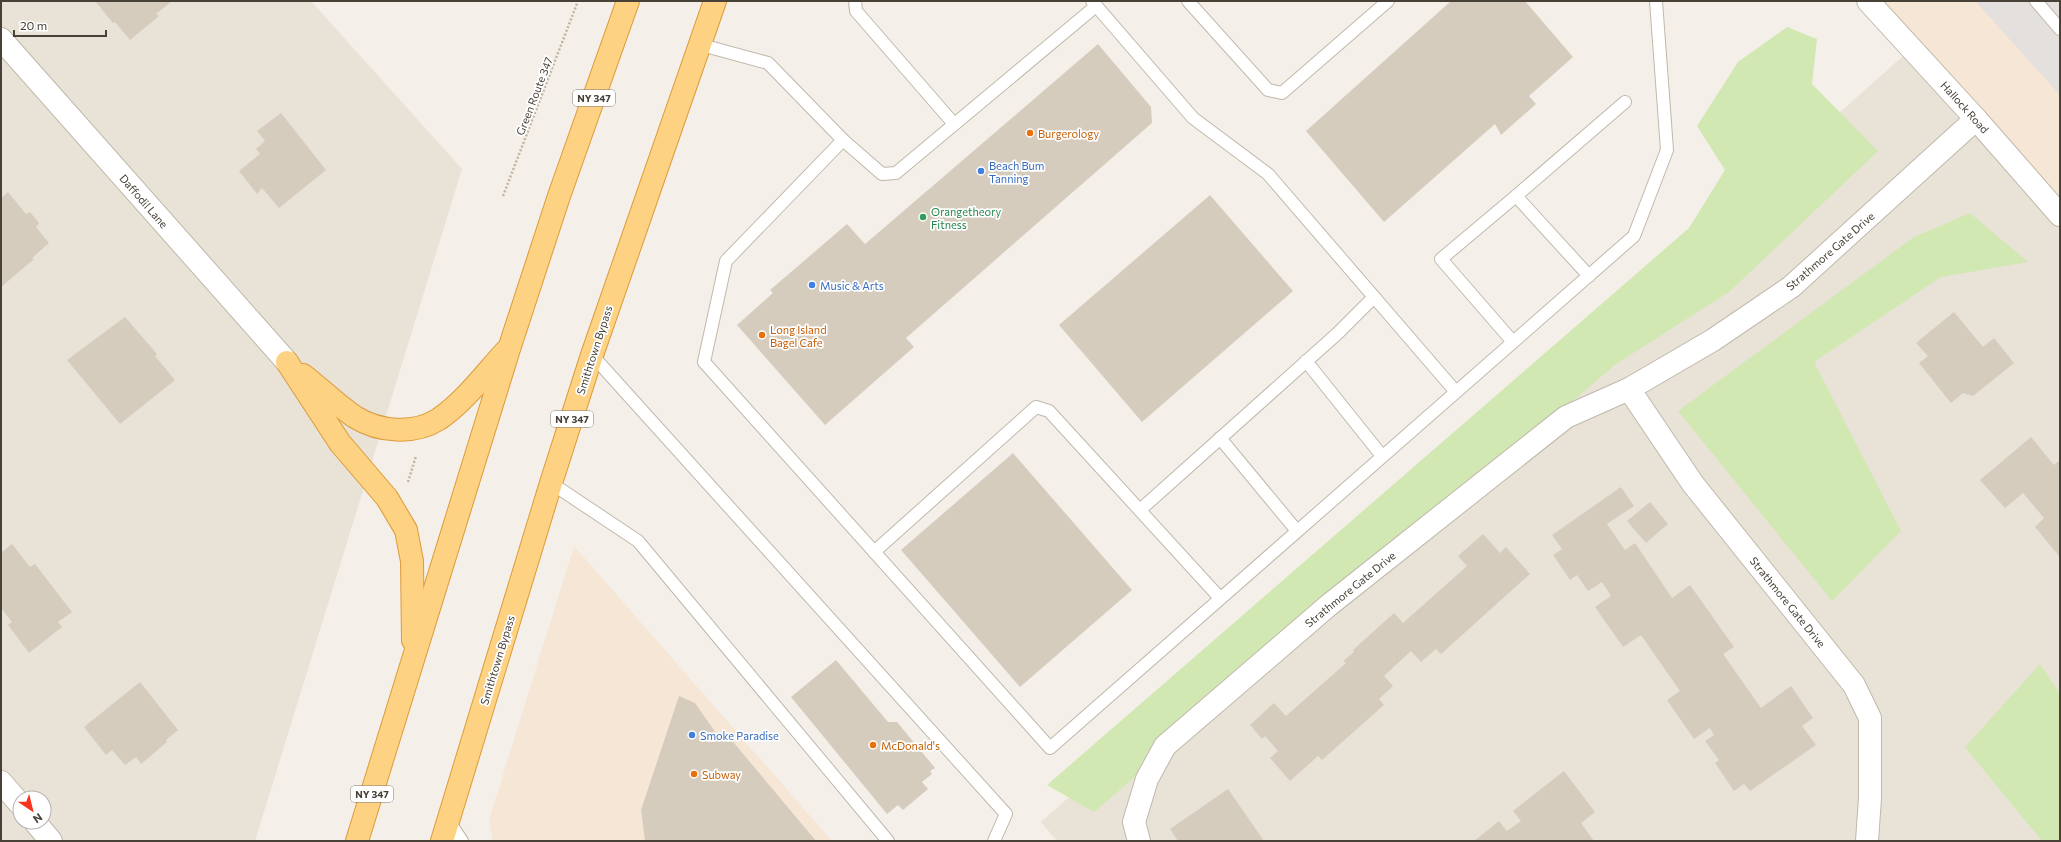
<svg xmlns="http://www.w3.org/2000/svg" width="2061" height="842" font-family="Commissioner,sans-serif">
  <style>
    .residential { fill: #e8e2d7; fill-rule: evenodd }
    .commercial { fill: #f6e6d5 }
    .green { fill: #d2e8b2 }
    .parking { fill: #e3e0dd }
    .building { fill: #d6ccbe }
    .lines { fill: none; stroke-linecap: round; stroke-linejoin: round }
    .service-casing { stroke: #c0b8ab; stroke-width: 14 }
    .minor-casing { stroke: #c0b8ab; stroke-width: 24 }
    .tertiary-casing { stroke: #c0b8ab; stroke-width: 24 }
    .trunk-casing { stroke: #dd9b3a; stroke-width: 24 }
    .path { stroke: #c2b39d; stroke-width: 2.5; stroke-dasharray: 2 2; stroke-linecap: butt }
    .service { stroke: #fff; stroke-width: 12 }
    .minor { stroke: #fff; stroke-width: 22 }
    .tertiary { stroke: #fff; stroke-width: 22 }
    .trunk { stroke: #fdd282; stroke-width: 22 }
    .food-dot { fill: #e8710a; stroke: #fff; stroke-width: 1.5 }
    .shop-dot { fill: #3f7fe0; stroke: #fff; stroke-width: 1.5 }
    .leisure-dot { fill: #2e9e5b; stroke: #fff; stroke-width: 1.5 }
    .labels { text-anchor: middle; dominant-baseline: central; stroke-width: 3.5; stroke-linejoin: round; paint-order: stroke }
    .shield { fill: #fff; stroke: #7f7a73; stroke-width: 1 }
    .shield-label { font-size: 10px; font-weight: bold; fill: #484137 }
    .street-label { font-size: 11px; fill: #484137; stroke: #fff }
    .food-label { font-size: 11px; fill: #c56008; stroke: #fff; text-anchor: start }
    .shop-label { font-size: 11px; fill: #366cbe; stroke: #fff; text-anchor: start }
    .leisure-label { font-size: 11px; fill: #27864d; stroke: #fff; text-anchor: start }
  </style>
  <rect width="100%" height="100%" fill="#f4f0e9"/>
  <!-- residential -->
  <g class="residential">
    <path d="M1,1H311L462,169L255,841H1ZM20,798H44V822H20Z"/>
    <polygon points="1911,49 2060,210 2060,841 1057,841 1041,822"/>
  </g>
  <!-- commercial -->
  <g class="commercial">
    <polygon points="1868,1 2060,1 2060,215"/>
    <polygon points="574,546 832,841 493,841 489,820"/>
  </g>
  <!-- green -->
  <g class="green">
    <polygon points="1787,27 1817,39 1812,84 1878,151 1729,292 1616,364 1094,812 1047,785 1689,228 1725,170 1697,126 1738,62"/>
    <polygon points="1970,213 2028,262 1941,277 1814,362 1901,531 1832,601 1678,411 1914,237"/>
    <polygon points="2040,664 2060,694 2060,841 2042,841 1965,747"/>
  </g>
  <!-- parking -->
  <polygon class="parking" points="1975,1 2060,1 2060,95"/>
  <!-- building -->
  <g class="building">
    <polygon points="95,1 172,1 156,14 159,16 130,40 115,22 113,23"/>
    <polygon points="1451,1 1525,1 1573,57 1529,96 1536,104 1501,135 1495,124 1384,222 1306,131"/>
    <polygon points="1098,44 1151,107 1152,123 906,338 914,347 825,425 737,325 773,293 770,290 847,224 865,244"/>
    <polygon points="281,113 326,170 279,208 262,188 257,194 239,171 260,154 256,149 265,141 257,131"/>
    <polygon points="8,192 26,214 30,212 39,223 36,227 49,243 32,258 34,259 1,287 1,198"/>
    <polygon points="1210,195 1293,291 1142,422 1059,325"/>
    <polygon points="1954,312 1983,347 1994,338 2014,363 1973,396 1963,393 1951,403 1919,363 1928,356 1916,343"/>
    <polygon points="125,317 157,354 155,356 175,380 120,424 67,360"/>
    <polygon points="2031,437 2054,465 2060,460 2060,557 2035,527 2044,518 2023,493 2005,508 1980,480"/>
    <polygon points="1013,453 1132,590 1020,687 901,550"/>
    <polygon points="1621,487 1634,506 1607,524 1625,550 1635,543 1672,598 1690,585 1734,647 1723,654 1761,708 1791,686 1813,718 1802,726 1816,745 1750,791 1744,784 1734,791 1715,763 1719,760 1705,741 1714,735 1710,728 1694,739 1667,700 1680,691 1641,635 1623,647 1595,607 1611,596 1602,582 1588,591 1577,575 1570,580 1553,555 1562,549 1552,535"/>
    <polygon points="1650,502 1668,524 1646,543 1627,521"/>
    <polygon points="1483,534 1500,553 1506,547 1530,574 1441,654 1436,649 1421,662 1411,651 1384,676 1393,686 1379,699 1384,705 1322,760 1318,756 1290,781 1270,758 1278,751 1265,736 1262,739 1250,725 1274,703 1286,716 1346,663 1343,661 1354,652 1353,650 1394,613 1403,623 1467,566 1458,556"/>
    <polygon points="12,544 30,567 35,564 72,612 58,622 62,627 29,653 8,625 12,622 1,608 1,553"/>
    <polygon points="836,660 888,722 897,722 935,768 930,771 932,774 922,782 928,789 903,810 898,805 887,814 791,697"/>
    <polygon points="140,682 178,730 166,740 167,742 141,764 136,757 125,765 112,750 106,755 84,727"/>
    <polygon points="679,696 695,703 718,736 724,731 816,841 645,841 641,810"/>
    <polygon points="1564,771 1595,812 1581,823 1594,841 1474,841 1499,821 1507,831 1521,821 1513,811"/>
    <polygon points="1228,789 1264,841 1178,841 1170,829"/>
  </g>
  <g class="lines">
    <defs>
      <g id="service">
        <polyline points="855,1 856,11 954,124"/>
        <polyline points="1092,1 1193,118 1268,174 1456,392"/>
        <polyline points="1188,1 1268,90 1282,93 1388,1"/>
        <polyline points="2036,1 2060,29"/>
        <polyline points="698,44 768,63 843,140 726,261 704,362 1050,748 1634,236 1667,150 1656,1"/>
        <polyline points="843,140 882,174 896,173 1096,6"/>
        <polyline points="1516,196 1625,102"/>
        <polyline points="1513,342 1441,259 1516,196 1589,276"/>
        <polyline points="592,355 1006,814 994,841"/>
        <polyline points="1306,361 1382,456"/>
        <polyline points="1220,438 1297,531"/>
        <polyline points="551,483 638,541 888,841"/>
        <polyline points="1140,510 1338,333 1374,297"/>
        <polyline points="874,552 1036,407 1049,411 1220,598"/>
        <polyline points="448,820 462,841"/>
      </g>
      <g id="minor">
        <polyline points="1,39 287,362"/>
        <polyline points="1629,389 1713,340 1791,287 1976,119"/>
        <polyline points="1,782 20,804"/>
        <polyline points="35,822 51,841"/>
        <polyline points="1139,841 1134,822 1147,779 1165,746 1329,605 1566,417 1629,389 1693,484 1854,685 1870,718 1870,798 1867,841"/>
      </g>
      <polyline id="tertiary" points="1868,1 1976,119 2060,215"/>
      <g id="trunk">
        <polyline points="287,362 340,443 387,498 406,530 412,561 413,640"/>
        <path d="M303,375C320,388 337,405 355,417C379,432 414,435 439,419C464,402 485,374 505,352"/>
        <polyline points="357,841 509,349 559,196 628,1"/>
        <polyline points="442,841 551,483 592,355 715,1"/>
      </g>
    </defs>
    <!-- service casing -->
    <use href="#service" class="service-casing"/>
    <!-- minor casing -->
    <use href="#minor" class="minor-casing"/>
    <!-- tertiary casing -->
    <use href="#tertiary" class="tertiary-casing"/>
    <!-- trunk casing -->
    <use href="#trunk" class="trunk-casing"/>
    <!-- path -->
    <g class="path">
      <polyline points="503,196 578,1"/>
      <polyline points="408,482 416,456"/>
    </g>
    <!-- service -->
    <use href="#service" class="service"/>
    <!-- minor -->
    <use href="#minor" class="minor"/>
    <!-- tertiary -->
    <use href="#tertiary" class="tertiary"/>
    <!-- trunk -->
    <use href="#trunk" class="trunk"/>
  </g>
  <!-- markers -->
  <g class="food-dot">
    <circle cx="1030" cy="133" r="4"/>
    <circle cx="762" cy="335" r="4"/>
    <circle cx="873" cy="745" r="4"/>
    <circle cx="694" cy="774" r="4"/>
  </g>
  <g class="shop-dot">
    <circle cx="981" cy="171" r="4"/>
    <circle cx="812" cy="285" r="4"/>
    <circle cx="692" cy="735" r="4"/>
  </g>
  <circle class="leisure-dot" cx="923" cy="217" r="4"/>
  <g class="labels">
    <!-- shield labels -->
    <g class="shield">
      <rect x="573" y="90" width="42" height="16" rx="3"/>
      <rect x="551" y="411" width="42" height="16" rx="3"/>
      <rect x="351" y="786" width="42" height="16" rx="3"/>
    </g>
    <g class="shield-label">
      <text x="594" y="98">NY 347</text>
      <text x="572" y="419">NY 347</text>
      <text x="372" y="794">NY 347</text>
    </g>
    <!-- street labels -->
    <g class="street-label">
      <text transform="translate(534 96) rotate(-69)">Green Route 347</text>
      <text transform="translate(1965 107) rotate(48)">Hallock Road</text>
      <text transform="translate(144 201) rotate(49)">Daffodil Lane</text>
      <text transform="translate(1830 251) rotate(-41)">Strathmore Gate Drive</text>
      <text transform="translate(594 350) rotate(-72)">Smithtown Bypass</text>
      <text transform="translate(1350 589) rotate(-39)">Strathmore Gate Drive</text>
      <text transform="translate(1788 602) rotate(51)">Strathmore Gate Drive</text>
      <text transform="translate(497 660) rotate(-73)">Smithtown Bypass</text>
    </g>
    <!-- food labels -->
    <g class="food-label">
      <text x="1038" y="133">Burgerology</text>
      <text x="770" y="329">Long Island<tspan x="770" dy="13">Bagel Cafe</tspan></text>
      <text x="881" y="745">McDonald's</text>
      <text x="702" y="774">Subway</text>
    </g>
    <!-- shop labels -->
    <g class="shop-label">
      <text x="989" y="165">Beach Bum<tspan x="989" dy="13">Tanning</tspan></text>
      <text x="820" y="285">Music &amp; Arts</text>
      <text x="700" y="735">Smoke Paradise</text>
    </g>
    <!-- leisure labels -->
    <g class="leisure-label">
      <text x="931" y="211">Orangetheory<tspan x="931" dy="13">Fitness</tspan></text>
    </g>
  </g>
  <!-- border -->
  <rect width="2061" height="842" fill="none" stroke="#484137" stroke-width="4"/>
  <!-- north arrow -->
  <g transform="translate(32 810) rotate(145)"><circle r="19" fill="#ffffff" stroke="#b6b3af"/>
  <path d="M0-3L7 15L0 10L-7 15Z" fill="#f9341c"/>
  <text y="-6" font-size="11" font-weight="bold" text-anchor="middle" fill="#484137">N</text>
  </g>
  <!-- scale -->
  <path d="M14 30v6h92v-6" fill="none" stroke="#484137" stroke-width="2"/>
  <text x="20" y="30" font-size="12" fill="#484137" stroke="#ffffff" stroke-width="3" paint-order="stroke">20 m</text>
</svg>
